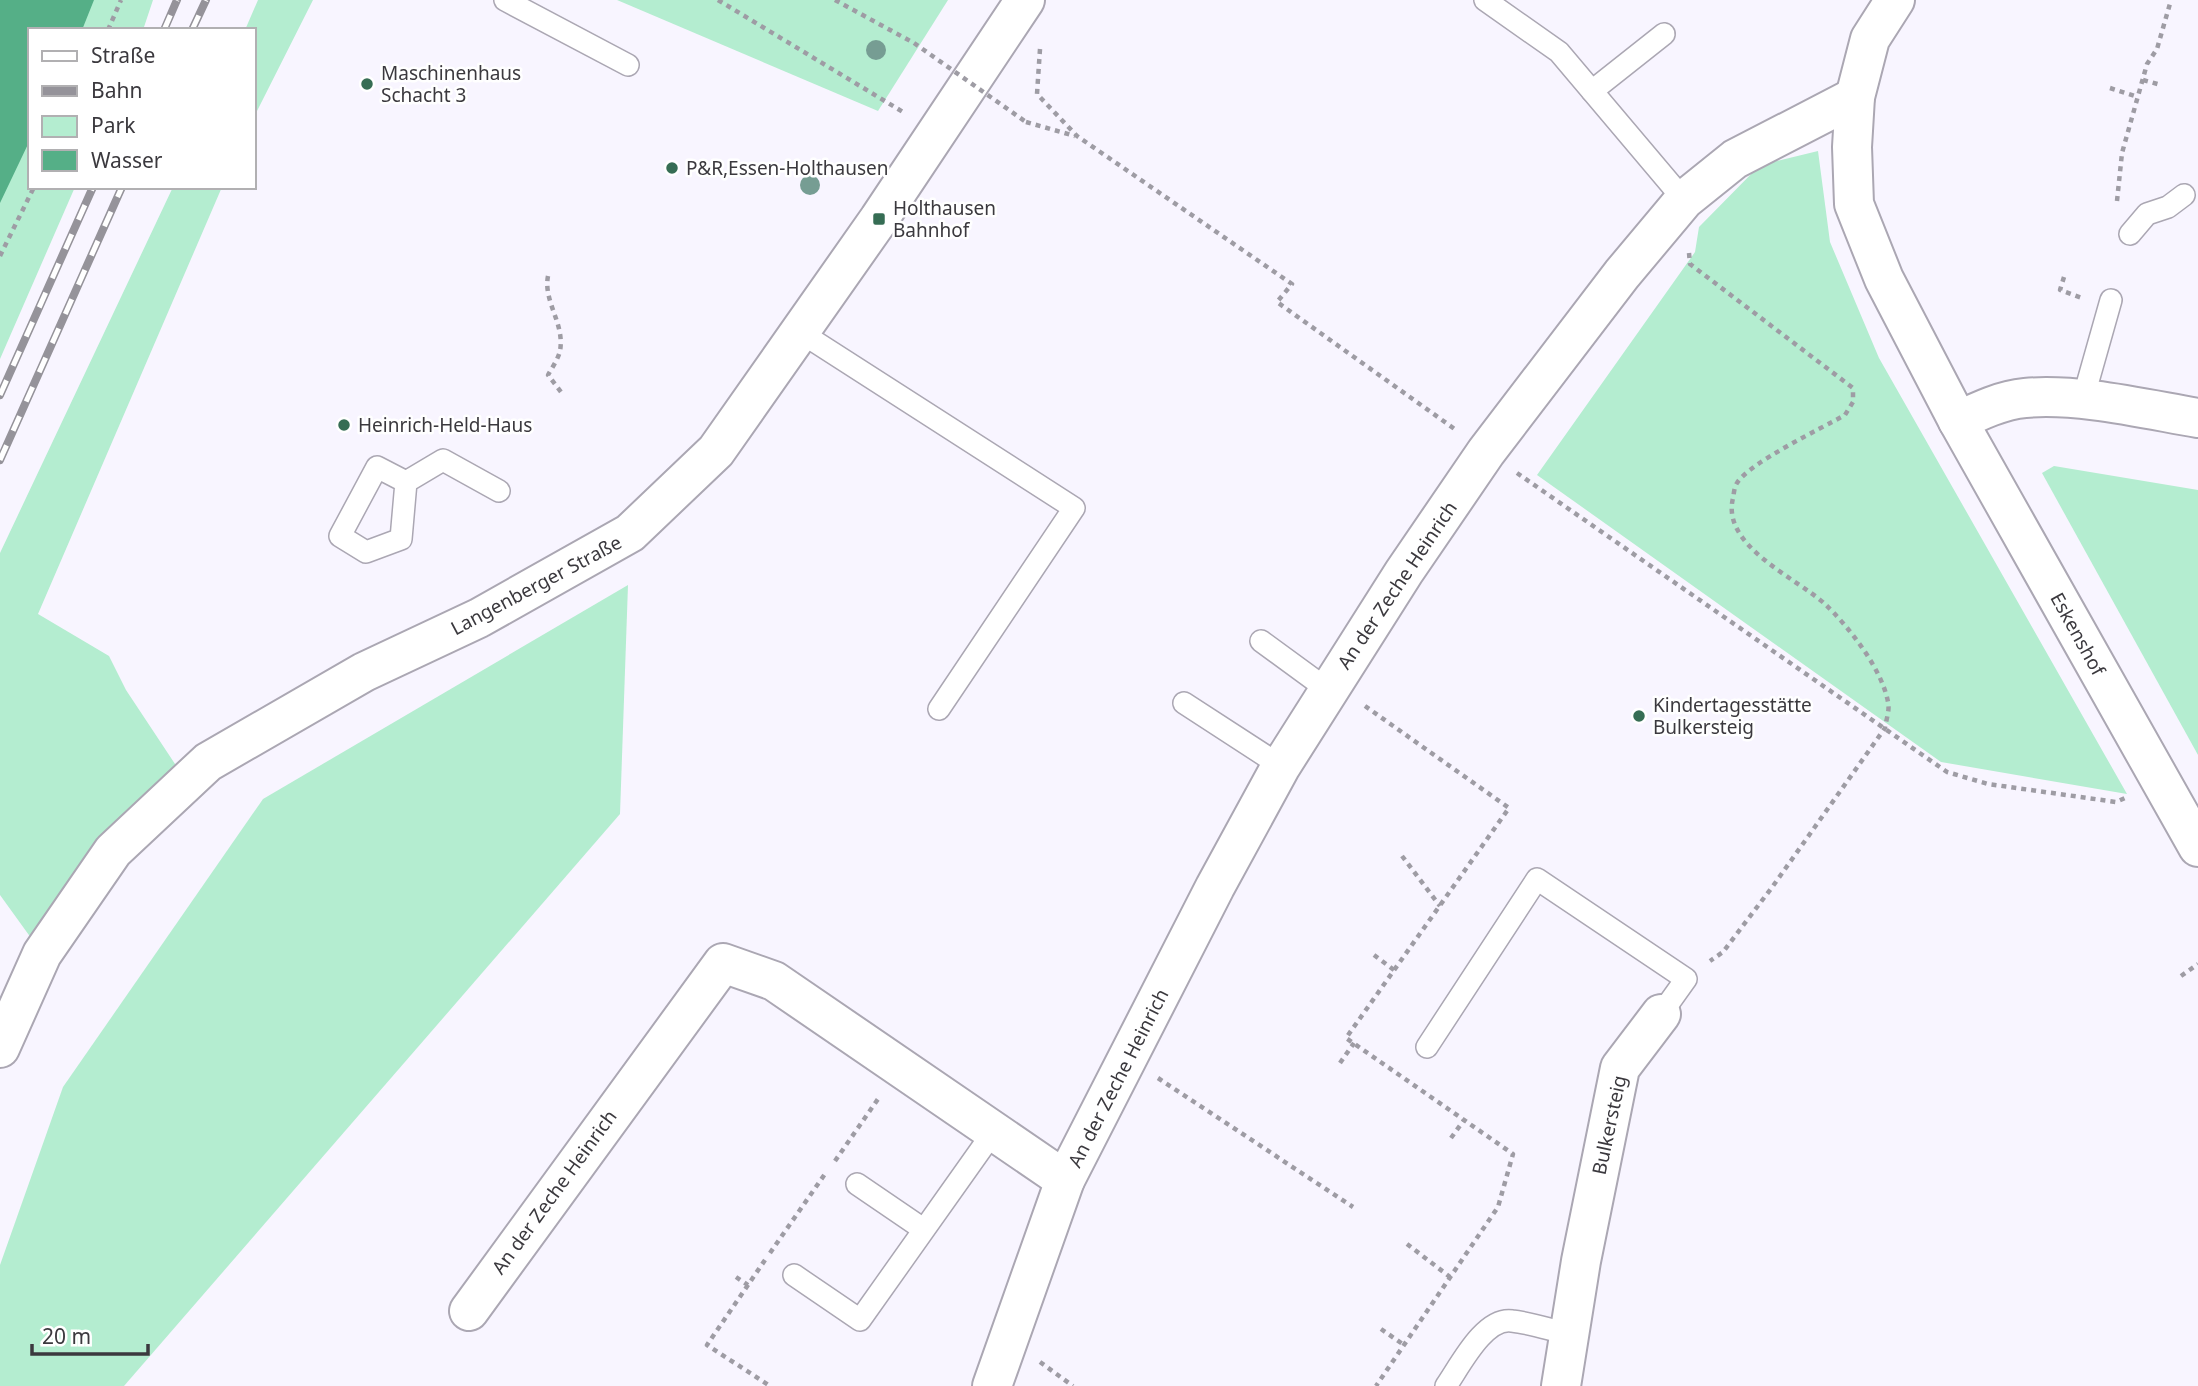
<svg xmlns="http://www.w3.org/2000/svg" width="2198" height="1386" font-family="'Noto Sans',sans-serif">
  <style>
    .green { fill: #b4edd0 }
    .water { fill: #55af87 }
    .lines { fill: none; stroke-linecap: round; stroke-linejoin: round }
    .service-casing { stroke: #aba7b3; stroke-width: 24 }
    .minor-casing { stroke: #aba7b3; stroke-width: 42 }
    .secondary-casing { stroke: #aba7b3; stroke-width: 42 }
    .path { stroke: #9e9ca4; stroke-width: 4.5; stroke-dasharray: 5 5; stroke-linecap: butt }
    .service { stroke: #fff; stroke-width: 21 }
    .minor { stroke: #fff; stroke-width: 38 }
    .secondary { stroke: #fff; stroke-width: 38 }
    .rail-casing { stroke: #95939a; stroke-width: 8 }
    .rail { stroke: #fff; stroke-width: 5; stroke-dasharray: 16; stroke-linecap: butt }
    .path-bridge { stroke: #9e9ca4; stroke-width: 4.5; stroke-dasharray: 5 5; stroke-linecap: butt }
    .tree { fill: #769d93 }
    .poi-dot { fill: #366d54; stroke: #fff; stroke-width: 2.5 }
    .labels { text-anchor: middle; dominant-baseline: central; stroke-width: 5; stroke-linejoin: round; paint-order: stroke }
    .poi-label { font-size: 19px; fill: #3b393e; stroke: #fff; text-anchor: start }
    .street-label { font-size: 19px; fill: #3b393e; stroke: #fff }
  </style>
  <rect width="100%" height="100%" fill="#f8f5ff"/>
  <!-- green -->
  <g class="green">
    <polygon points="0,0 153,0 143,30 30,30 30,187 75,187 0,359"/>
    <polygon points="258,0 313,0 254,117 254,30 245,30"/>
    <polygon points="617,0 948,0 878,111"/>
    <polygon points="1818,151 1830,242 1879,358 2127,794 1941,762 1537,475 1695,252 1699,227 1760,165"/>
    <polygon points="173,187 222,187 38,614 109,656 126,690 179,770 39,949 0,895 0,553"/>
    <polygon points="2054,466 2198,490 2198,755 2042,473"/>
    <polygon points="628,585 620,814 124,1386 0,1386 0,1265 63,1087 263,799"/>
  </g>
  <!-- water -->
  <polygon class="water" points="0,0 94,0 82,30 30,30 30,140 0,203"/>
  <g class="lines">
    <defs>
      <g id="service">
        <polyline points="505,0 628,65"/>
        <polyline points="1485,0 1559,52 1684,200"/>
        <polyline points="1592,91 1664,34"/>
        <polyline points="2130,234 2147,214 2168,207 2184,195"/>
        <polyline points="800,332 1074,508 939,709"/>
        <polyline points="2083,399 2111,300"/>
        <polyline points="406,482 377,467 340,536 366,552 401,539 406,482 443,460 499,491"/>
        <polyline points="1261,641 1328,690"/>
        <polyline points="1184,703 1281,766"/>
        <polyline points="1427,1047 1537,879 1686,979 1661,1014"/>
        <polyline points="857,1184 923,1229"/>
        <polyline points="794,1275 860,1320 994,1131"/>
        <path d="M1446,1386C1460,1366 1484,1317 1512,1321C1531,1323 1551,1330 1570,1334"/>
      </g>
      <g id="minor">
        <polyline points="1895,0 1870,39 1855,97 1852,147 1854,204 1884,279 1958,421 2198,847"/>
        <path d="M1958,421C1979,411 2002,400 2025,398C2078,393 2145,409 2198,418"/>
        <polyline points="469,1311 723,963 774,981 1065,1180"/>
        <polyline points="992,1386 1065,1180 1215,887 1281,766 1404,572 1486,452 1622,274 1684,200 1735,159 1855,97"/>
        <polyline points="1561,1386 1581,1261 1620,1068 1661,1014"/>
      </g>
      <polyline id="secondary" points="0,1048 42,954 113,851 208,762 364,672 479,618 630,533 716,451 879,219 1025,0"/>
    </defs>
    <!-- service casing -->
    <use href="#service" class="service-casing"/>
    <!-- minor casing -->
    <use href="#minor" class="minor-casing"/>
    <!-- secondary casing -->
    <use href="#secondary" class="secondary-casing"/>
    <!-- path -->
    <g class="path">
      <polyline points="718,0 903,112"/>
      <polyline points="835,0 914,43"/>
      <polyline points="108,30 121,0"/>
      <polyline points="1040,49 1037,94 1077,136 1292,284 1277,302 1456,430"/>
      <polyline points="2143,80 2161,85"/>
      <polyline points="2110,88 2138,97"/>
      <polyline points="1026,122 1075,136"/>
      <polyline points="2117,201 2122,153 2147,64 2157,49 2171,0"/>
      <path d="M1689,253L1690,264L1853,388V402L1845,415C1822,428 1749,463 1737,483C1734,487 1734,494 1733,498C1721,546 1795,577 1825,604C1849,627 1882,669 1888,702C1890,710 1886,720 1885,728L1773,886L1723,952L1710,961"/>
      <polyline points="0,256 34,187"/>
      <path d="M548,276C543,302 565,323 560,351C558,359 552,368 548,375L561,392"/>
      <polyline points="2064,277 2060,290 2082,298"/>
      <polyline points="1517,473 1947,772 1988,784 2116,802 2125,798"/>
      <polyline points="1365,706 1509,808 1346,1038 1513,1154 1498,1207 1376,1386"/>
      <polyline points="1402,856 1440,906"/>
      <polyline points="1374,955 1394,970"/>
      <polyline points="2181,976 2198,964"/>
      <polyline points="1340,1063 1354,1043"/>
      <polyline points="1158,1078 1353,1207"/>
      <polyline points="1451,1138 1464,1120"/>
      <polyline points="835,1161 878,1099"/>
      <polyline points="1407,1244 1450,1277"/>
      <polyline points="770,1253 827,1171"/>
      <polyline points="765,1260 707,1345 770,1386"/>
      <polyline points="736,1277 748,1285"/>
      <polyline points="1381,1329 1404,1345"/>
      <polyline points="1040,1362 1073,1386"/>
    </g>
    <!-- service -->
    <use href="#service" class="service"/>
    <!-- minor -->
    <use href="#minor" class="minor"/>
    <!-- secondary -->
    <use href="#secondary" class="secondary"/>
    <defs>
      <g id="rail">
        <polyline points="164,30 177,0"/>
        <polyline points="192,30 206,0"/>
        <polyline points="0,395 93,187"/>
        <polyline points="0,460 122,187"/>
      </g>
    </defs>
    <!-- rail casing -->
    <use href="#rail" class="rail-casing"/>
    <!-- rail -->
    <use href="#rail" class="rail"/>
    <!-- path-bridge -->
    <polyline class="path-bridge" points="914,43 1026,122"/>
  </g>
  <!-- trees -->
  <g class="tree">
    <circle cx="876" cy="50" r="10"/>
    <circle cx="810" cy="185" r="10"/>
  </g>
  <!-- markers -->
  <g class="poi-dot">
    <circle cx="367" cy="84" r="7"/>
    <circle cx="672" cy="168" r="7"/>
    <rect x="872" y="212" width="14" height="14" rx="3.5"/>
    <circle cx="344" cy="425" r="7"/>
    <circle cx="1639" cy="716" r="7"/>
  </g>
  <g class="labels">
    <!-- poi labels -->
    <g class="poi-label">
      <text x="381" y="73">Maschinenhaus<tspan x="381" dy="22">Schacht 3</tspan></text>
      <text x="686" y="168">P&amp;R,Essen-Holthausen</text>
      <text x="893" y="208">Holthausen<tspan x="893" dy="22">Bahnhof</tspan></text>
      <text x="358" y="425">Heinrich-Held-Haus</text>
      <text x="1653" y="705">Kindertagesstätte<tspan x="1653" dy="22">Bulkersteig</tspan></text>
    </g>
    <!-- street labels -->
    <g class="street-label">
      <text transform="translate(536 585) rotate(-28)">Langenberger Straße</text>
      <text transform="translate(1397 585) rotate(-56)">An der Zeche Heinrich</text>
      <text transform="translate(2078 634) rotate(61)">Eskenshof</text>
      <text transform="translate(1118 1078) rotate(-63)">An der Zeche Heinrich</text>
      <text transform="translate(1609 1125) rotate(-78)">Bulkersteig</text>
      <text transform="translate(554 1192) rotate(-54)">An der Zeche Heinrich</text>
    </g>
  </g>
  <!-- legend -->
  <rect x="28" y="28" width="228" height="161" fill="#ffffff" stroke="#b1b0b2" stroke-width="2"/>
  <rect x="42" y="51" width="35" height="10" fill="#ffffff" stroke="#b1b0b2" stroke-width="2"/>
  <text x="91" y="63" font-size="21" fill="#3b393e">Straße</text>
  <rect x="42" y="86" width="35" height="10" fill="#95939a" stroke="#b1b0b2" stroke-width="2"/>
  <text x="91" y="98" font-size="21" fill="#3b393e">Bahn</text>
  <rect x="42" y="116" width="35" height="21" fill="#b4edd0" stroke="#b1b0b2" stroke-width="2"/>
  <text x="91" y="133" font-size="21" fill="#3b393e">Park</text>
  <rect x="42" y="150" width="35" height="21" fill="#55af87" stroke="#b1b0b2" stroke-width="2"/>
  <text x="91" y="168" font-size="21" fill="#3b393e">Wasser</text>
  <!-- scale -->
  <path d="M32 1344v10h116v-10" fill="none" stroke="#3b393e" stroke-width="3.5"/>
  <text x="42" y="1344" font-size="21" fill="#3b393e" stroke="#ffffff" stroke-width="5" paint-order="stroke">20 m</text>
</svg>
